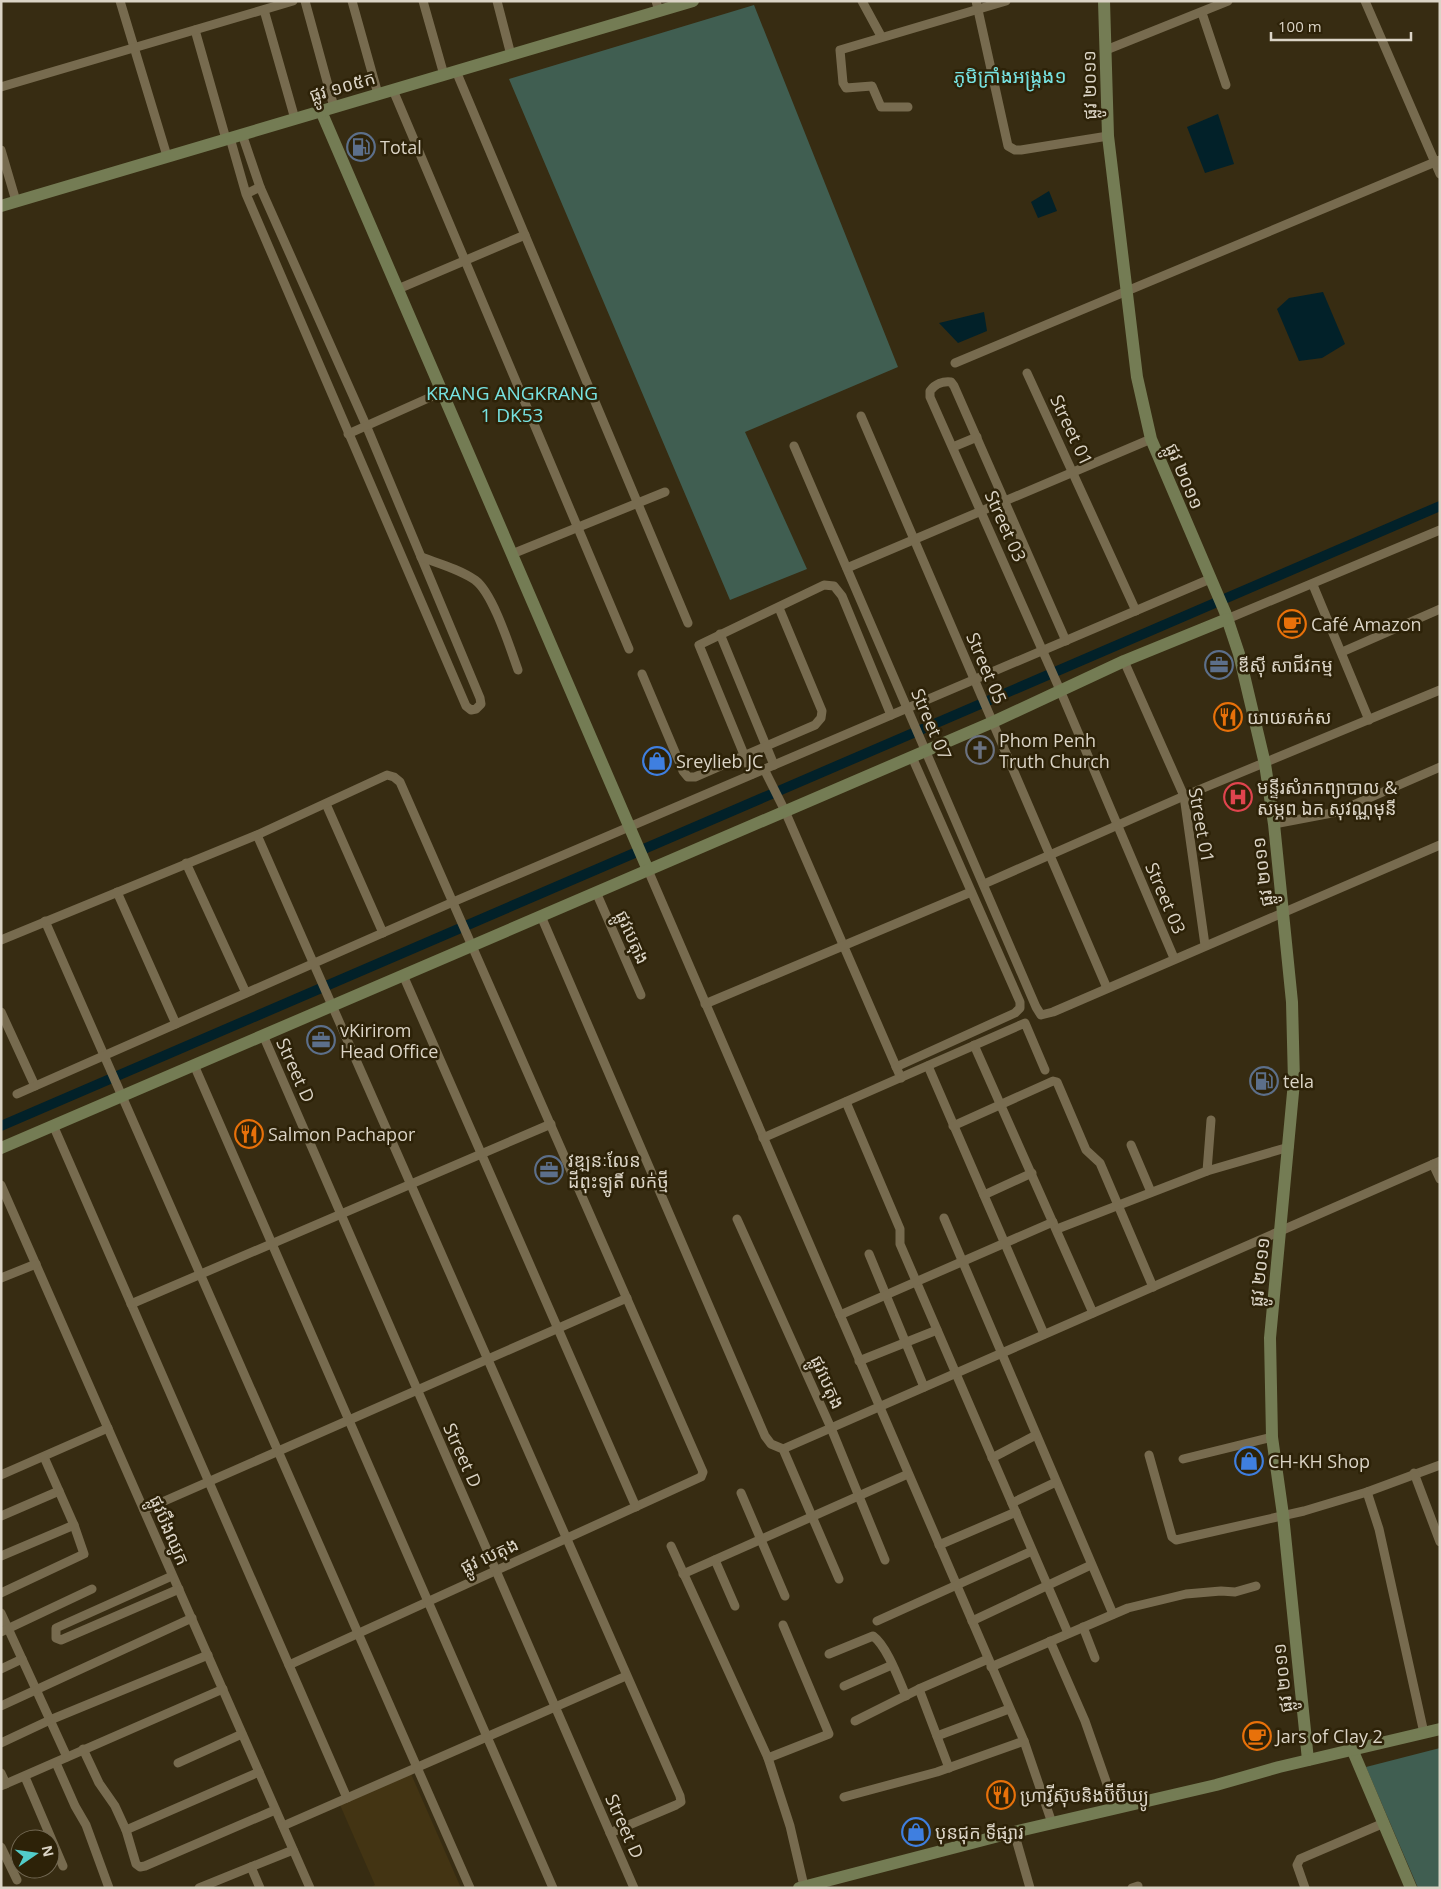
<svg xmlns="http://www.w3.org/2000/svg" width="1441" height="1889" font-family="'Open Sans','Noto Sans Khmer',sans-serif">
  <style>
    .built { fill: #433413 }
    .green { fill: #405e51 }
    .water { fill: #022129 }
    .lines { fill: none; stroke-linecap: round; stroke-linejoin: round }
    .canal { stroke: #022129; stroke-width: 10 }
    .street { stroke: #776b4f; stroke-width: 9 }
    .secondary { stroke: #747c54; stroke-width: 12 }
    .labels { text-anchor: middle; dominant-baseline: central; stroke-width: 5; stroke-linejoin: round; paint-order: stroke }
    .street-label { font-size: 18px; fill: #dbd4c6; stroke: #2d2208 }
    .poi-label { font-size: 18px; fill: #dbd4c6; stroke: #2d2208; text-anchor: start }
    .neighbourhood-label { font-size: 19px; fill: #77e3e2; stroke: #2d2208 }
  </style>
  <rect width="100%" height="100%" fill="#372c12"/>
  <!-- built -->
  <polygon class="built" points="408,1767 461,1888 370,1888 375,1885 337,1798"/>
  <!-- green -->
  <g class="green">
    <polygon points="754,5 898,367 745,432 807,569 730,600 509,79"/>
    <polygon points="1440,1748 1440,1888 1418,1888 1366,1767"/>
  </g>
  <!-- water -->
  <g class="water">
    <polygon points="1218,114 1234,164 1205,173 1187,127"/>
    <polygon points="1049,191 1057,211 1038,218 1031,202"/>
    <polygon points="1323,292 1345,344 1322,358 1299,361 1277,309 1289,298"/>
    <polygon points="984,312 987,331 958,343 939,323"/>
  </g>
  <g class="lines">
    <!-- canal -->
    <polyline class="canal" points="1,1126 1440,506"/>
    <!-- street -->
    <g class="street">
      <polyline points="120,1 167,156"/>
      <polyline points="305,1 334,107"/>
      <polyline points="352,1 378,94"/>
      <polyline points="423,1 444,75"/>
      <polyline points="497,1 511,55"/>
      <polyline points="656,1 659,11"/>
      <polyline points="862,1 881,36"/>
      <polyline points="976,1 1008,146 1015,150 1021,150 1108,136"/>
      <polyline points="1365,1 1440,174"/>
      <polyline points="264,10 295,119"/>
      <polyline points="1202,13 1226,85"/>
      <polyline points="195,30 226,139"/>
      <polyline points="1106,50 1228,1"/>
      <polyline points="456,71 688,623"/>
      <polyline points="1,87 293,1"/>
      <polyline points="393,90 629,649"/>
      <polyline points="908,107 881,107 872,86 846,88 843,83 840,50 1006,1"/>
      <polyline points="242,134 260,187"/>
      <polyline points="230,138 246,194 466,706 471,710 476,709 481,704 480,698 366,425 260,187 246,194"/>
      <polyline points="1,150 16,201"/>
      <polyline points="398,289 525,235"/>
      <polyline points="955,363 1440,160"/>
      <polyline points="1027,373 1136,611"/>
      <polyline points="861,416 1107,988"/>
      <polyline points="348,434 442,392"/>
      <polyline points="794,446 1036,1007 1041,1015 1053,1012 1440,845"/>
      <polyline points="953,447 977,437"/>
      <polyline points="512,554 665,492"/>
      <path d="M421,557C440,564 459,569 475,580C493,593 510,648 518,670"/>
      <polyline points="847,568 1151,439"/>
      <polyline points="1313,585 1369,720"/>
      <polyline points="1227,619 1440,530"/>
      <polyline points="720,634 774,765"/>
      <path d="M1066,641L954,386L951,382C943,381 935,384 930,391V397L1060,690L1174,958"/>
      <polyline points="1342,652 1440,609"/>
      <polyline points="1124,661 1184,796 1205,945"/>
      <polyline points="642,674 683,771 688,777 695,777 815,725 821,718 822,711 779,608"/>
      <polyline points="764,769 785,811 901,1078"/>
      <polyline points="752,774 699,645 824,585 834,586 842,596 891,715"/>
      <polyline points="326,804 383,933"/>
      <polyline points="1274,824 1337,812 1440,767"/>
      <polyline points="257,835 680,1796 681,1802 676,1805 610,1833"/>
      <polyline points="186,863 246,993"/>
      <polyline points="648,870 1024,1741 1052,1823"/>
      <polyline points="984,884 1184,796 1440,690"/>
      <polyline points="117,892 176,1024"/>
      <polyline points="596,892 641,995"/>
      <polyline points="541,916 765,1436 771,1444 783,1449 839,1579"/>
      <polyline points="45,921 470,1888"/>
      <polyline points="1,940 257,835 387,775 394,777 400,782 703,1472 701,1477 289,1665"/>
      <polyline points="403,975 636,1507"/>
      <polyline points="705,1004 971,892"/>
      <polyline points="1,1012 35,1086"/>
      <polyline points="263,1035 634,1888"/>
      <polyline points="974,1045 1093,1313"/>
      <polyline points="194,1065 553,1888"/>
      <polyline points="928,1066 1044,1334"/>
      <polyline points="896,1067 1015,1013 1020,1008 1020,1002 912,757"/>
      <polyline points="17,1094 453,902 1210,579"/>
      <polyline points="846,1102 900,1229 900,1244 1068,1633"/>
      <polyline points="53,1125 347,1798"/>
      <polyline points="953,1126 1053,1081 1057,1082 1086,1150 1100,1163 1153,1287"/>
      <polyline points="763,1138 1025,1023 1045,1070"/>
      <polyline points="1131,1145 1151,1192"/>
      <polyline points="1433,1164 1440,1179"/>
      <polyline points="1207,1171 1211,1120"/>
      <polyline points="1,1185 310,1888"/>
      <polyline points="984,1195 1032,1173"/>
      <polyline points="944,1218 1113,1614"/>
      <polyline points="737,1219 831,1428 885,1560"/>
      <polyline points="1057,1229 1207,1171 1289,1147"/>
      <polyline points="869,1254 924,1387"/>
      <polyline points="1,1278 36,1264"/>
      <polyline points="131,1304 551,1124"/>
      <polyline points="840,1315 1053,1222"/>
      <polyline points="859,1361 937,1330"/>
      <polyline points="783,1449 1440,1161"/>
      <polyline points="1149,1455 1172,1537 1176,1540 1304,1511 1367,1492 1440,1465"/>
      <polyline points="992,1458 1036,1435"/>
      <polyline points="1183,1459 1272,1437"/>
      <polyline points="1414,1473 1440,1542"/>
      <polyline points="1,1475 108,1428"/>
      <polyline points="1367,1492 1379,1529 1424,1733"/>
      <polyline points="741,1493 785,1596"/>
      <polyline points="1012,1503 1056,1482"/>
      <polyline points="144,1510 627,1298"/>
      <polyline points="1,1516 59,1491"/>
      <polyline points="939,1545 1016,1512"/>
      <polyline points="671,1546 768,1758 790,1826 804,1886"/>
      <polyline points="1,1556 74,1525"/>
      <polyline points="715,1560 735,1606"/>
      <polyline points="683,1574 908,1474"/>
      <polyline points="172,1576 56,1628 56,1638 61,1640 179,1589"/>
      <polyline points="1,1593 84,1554 74,1525 44,1457"/>
      <polyline points="1,1613 67,1757"/>
      <polyline points="877,1621 1032,1551"/>
      <polyline points="972,1621 1091,1565"/>
      <polyline points="1083,1627 1095,1658"/>
      <polyline points="1,1632 92,1589"/>
      <polyline points="1050,1641 1085,1721 1115,1807"/>
      <path d="M829,1654L873,1636C887,1646 899,1680 906,1696"/>
      <polyline points="991,1667 1128,1608 1186,1594 1221,1591 1235,1592 1256,1586"/>
      <polyline points="1,1669 22,1659"/>
      <polyline points="844,1686 892,1665"/>
      <polyline points="919,1689 949,1768"/>
      <polyline points="1,1706 192,1618"/>
      <polyline points="855,1721 919,1689 988,1659"/>
      <polyline points="937,1736 1009,1709"/>
      <polyline points="1,1743 50,1720 208,1655"/>
      <polyline points="83,1749 99,1783 115,1806 126,1830 136,1864 140,1867 145,1866 275,1810"/>
      <polyline points="768,1758 829,1734 783,1625"/>
      <polyline points="56,1763 75,1806 86,1825 109,1888"/>
      <polyline points="178,1763 242,1734"/>
      <polyline points="1,1773 6,1784"/>
      <polyline points="25,1777 63,1866"/>
      <polyline points="1,1786 223,1689"/>
      <polyline points="844,1797 937,1772 1024,1741"/>
      <polyline points="283,1826 626,1676"/>
      <polyline points="126,1830 259,1772"/>
      <polyline points="1014,1832 1030,1888"/>
      <polyline points="1,1847 17,1880"/>
      <polyline points="251,1867 260,1888"/>
      <polyline points="199,1888 293,1850"/>
      <polyline points="1132,1888 1138,1886"/>
      <polyline points="1305,1888 1297,1865 1300,1859 1384,1823"/>
    </g>
    <!-- secondary -->
    <g class="secondary">
      <polyline points="1104,1 1108,136 1137,377 1151,439 1225,612 1239,654 1265,764 1274,824 1292,1002 1294,1082 1270,1338 1272,1437 1283,1515 1308,1760"/>
      <polyline points="321,111 648,870"/>
      <polyline points="1,206 693,1"/>
      <polyline points="1,1148 993,722 1124,661 1227,619"/>
      <polyline points="1352,1749 1411,1888"/>
      <polyline points="799,1888 1014,1832 1216,1785 1279,1767 1440,1729"/>
    </g>
  </g>
  <!-- icons -->
  <defs>
    <symbol id="fuel-ring" viewBox="-11 -11 22 22"><circle r="9.5" fill="#2d2208" stroke="#5c6f8a" stroke-width="1.5"/><path d="M-5.5-6h7V0h2V4h1.3V-2.5L3-4.5l.8-.8L6-3V5H2.5V1h-1V6h-7ZM-4.2-4.7v3.2H.2V-4.7Z" fill="#5c6f8a"/></symbol>
    <symbol id="cafe-ring" viewBox="-11 -11 22 22"><circle r="9.5" fill="#2d2208" stroke="#e8710a" stroke-width="1.5"/><path d="M-5.5-4.5H6V0H3Q3 3.5 0 3.5H-2.5Q-5.5 3.5-5.5 0ZM3-3.2v2h1.7v-2ZM-6 4.5H4V6H-6Z" fill="#e8710a"/></symbol>
    <symbol id="office-ring" viewBox="-11 -11 22 22"><circle r="9.5" fill="#2d2208" stroke="#5c6f8a" stroke-width="1.5"/><path d="M-6-3h4V-5.5h4V-3h4V5H-6ZM-1-4.5V-3h2v-1.5ZM-6 0V1H6V0Z" fill="#5c6f8a"/></symbol>
    <symbol id="restaurant-ring" viewBox="-11 -11 22 22"><circle r="9.5" fill="#2d2208" stroke="#e8710a" stroke-width="1.5"/><path d="M-5-6h1v4h1v-4h1v4h1v-4h1v5L-1.5 .5V6h-2V.5L-5-1ZM5-6V6H3V1.5H1.5Q1.5-4 5-6Z" fill="#e8710a"/></symbol>
    <symbol id="church-ring" viewBox="-11 -11 22 22"><circle r="9.5" fill="#2d2208" stroke="#6b7280" stroke-width="1.5"/><path d="M-1.2-6h2.4v3.5h3.3v2.4h-3.3V6h-2.4V-.1h-3.3v-2.4h3.3Z" fill="#6b7280"/></symbol>
    <symbol id="shop-ring" viewBox="-11 -11 22 22"><circle r="9.5" fill="#2d2208" stroke="#3f7fe0" stroke-width="1.5"/><path d="M-5-2.5h2.3a2.7 3.5 0 0 1 5.4 0H5L5.5 6h-11ZM-1.5-2.5h3a1.5 2.3 0 0 0-3 0Z" fill="#3f7fe0"/></symbol>
    <symbol id="hospital-ring" viewBox="-11 -11 22 22"><circle r="9.5" fill="#2d2208" stroke="#e0444e" stroke-width="1.5"/><path d="M-5-5h3v3.5h4V-5h3V5h-3V1.5h-4V5h-3Z" fill="#e0444e"/></symbol>
  </defs>
  <g fill-rule="evenodd">
    <use href="#fuel-ring" x="345" y="131" width="32" height="32"/>
    <use href="#cafe-ring" x="1276" y="608" width="32" height="32"/>
    <use href="#office-ring" x="1203" y="649" width="32" height="32"/>
    <use href="#restaurant-ring" x="1212" y="701" width="32" height="32"/>
    <use href="#church-ring" x="964" y="734" width="32" height="32"/>
    <use href="#shop-ring" x="641" y="745" width="32" height="32"/>
    <use href="#hospital-ring" x="1222" y="781" width="32" height="32"/>
    <use href="#office-ring" x="305" y="1024" width="32" height="32"/>
    <use href="#fuel-ring" x="1248" y="1065" width="32" height="32"/>
    <use href="#restaurant-ring" x="233" y="1118" width="32" height="32"/>
    <use href="#office-ring" x="533" y="1154" width="32" height="32"/>
    <use href="#shop-ring" x="1233" y="1445" width="32" height="32"/>
    <use href="#cafe-ring" x="1241" y="1720" width="32" height="32"/>
    <use href="#restaurant-ring" x="985" y="1779" width="32" height="32"/>
    <use href="#shop-ring" x="900" y="1816" width="32" height="32"/>
  </g>
  <g class="labels">
    <!-- street labels -->
    <g class="street-label">
      <text transform="translate(1089 85) rotate(-91)">ផ្លូវ ២០១១</text>
      <text transform="translate(342 86) rotate(-16)">ផ្លូវ ១០៥ក</text>
      <text transform="translate(1072 430) rotate(65)">Street 01</text>
      <text transform="translate(1185 476) rotate(67)">ផ្លូវ ២០១១</text>
      <text transform="translate(1006 526) rotate(66)">Street 03</text>
      <text transform="translate(987 668) rotate(67)">Street 05</text>
      <text transform="translate(932 724) rotate(67)">Street 07</text>
      <text transform="translate(1202 825) rotate(80)">Street 01</text>
      <text transform="translate(1262 872) rotate(-97)">ផ្លូវ ២០១១</text>
      <text transform="translate(1166 898) rotate(67)">Street 03</text>
      <text transform="translate(633 937) rotate(66)">ផ្លូវបេតុង</text>
      <text transform="translate(296 1070) rotate(66)">Street D</text>
      <text transform="translate(1259 1272) rotate(-84)">ផ្លូវ ២០១១</text>
      <text transform="translate(828 1382) rotate(66)">ផ្លូវបេតុង</text>
      <text transform="translate(463 1455) rotate(66)">Street D</text>
      <text transform="translate(170 1530) rotate(67)">ផ្លូវបឹងឈូក</text>
      <text transform="translate(489 1555) rotate(-24)">ផ្លូវ បេតុង</text>
      <text transform="translate(1282 1678) rotate(-96)">ផ្លូវ ២០១១</text>
      <text transform="translate(625 1826) rotate(66)">Street D</text>
    </g>
    <!-- poi labels -->
    <g class="poi-label">
      <text x="380" y="147">Total</text>
      <text x="1311" y="624">Café Amazon</text>
      <text x="1238" y="665">ឌីស៊ី សាជីវកម្ម</text>
      <text x="1247" y="717">យាយសក់ស</text>
      <text x="999" y="740">Phom Penh<tspan x="999" dy="21">Truth Church</tspan></text>
      <text x="676" y="761">Sreylieb JC</text>
      <text x="1257" y="787">មន្ទីរសំរាកព្យាបាល &amp;<tspan x="1257" dy="21">សម្ភព ឯក សុវណ្ណមុនី</tspan></text>
      <text x="340" y="1030">vKirirom<tspan x="340" dy="21">Head Office</tspan></text>
      <text x="1283" y="1081">tela</text>
      <text x="268" y="1134">Salmon Pachapor</text>
      <text x="568" y="1160">វឌ្ឍនៈលែន<tspan x="568" dy="21">ដីពុះឡូតិ៍ លក់ថ្មី</tspan></text>
      <text x="1268" y="1461">CH-KH Shop</text>
      <text x="1276" y="1736">Jars of Clay 2</text>
      <text x="1020" y="1795">ហ្រាវ្វីស៊ុបនិងប៊ីប៊ីឃ្យូ</text>
      <text x="935" y="1832">បុនជុក ទីផ្សារ</text>
    </g>
    <!-- neighbourhood labels -->
    <g class="neighbourhood-label">
      <text x="1010" y="76">ភូមិក្រាំងអង្រ្កង១</text>
      <text x="512" y="393">KRANG ANGKRANG<tspan x="512" dy="22">1 DK53</tspan></text>
    </g>
  </g>
  <!-- border -->
  <rect width="1441" height="1889" fill="none" stroke="#dbd4c6" stroke-width="5"/>
  <!-- north arrow -->
  <g transform="translate(35 1854) rotate(77)"><circle r="24" fill="#2d2208" stroke="#736954"/>
  <path d="M0-4L9 19L0 12L-9 19Z" fill="#52cdcb"/>
  <text y="-8" font-size="14" font-weight="bold" text-anchor="middle" fill="#dbd4c6">N</text>
  </g>
  <!-- scale -->
  <path d="M1271 32v8h140v-8" fill="none" stroke="#dbd4c6" stroke-width="2.5"/>
  <text x="1278" y="32" font-size="15" fill="#dbd4c6" stroke="#2d2208" stroke-width="4" paint-order="stroke">100 m</text>
</svg>
